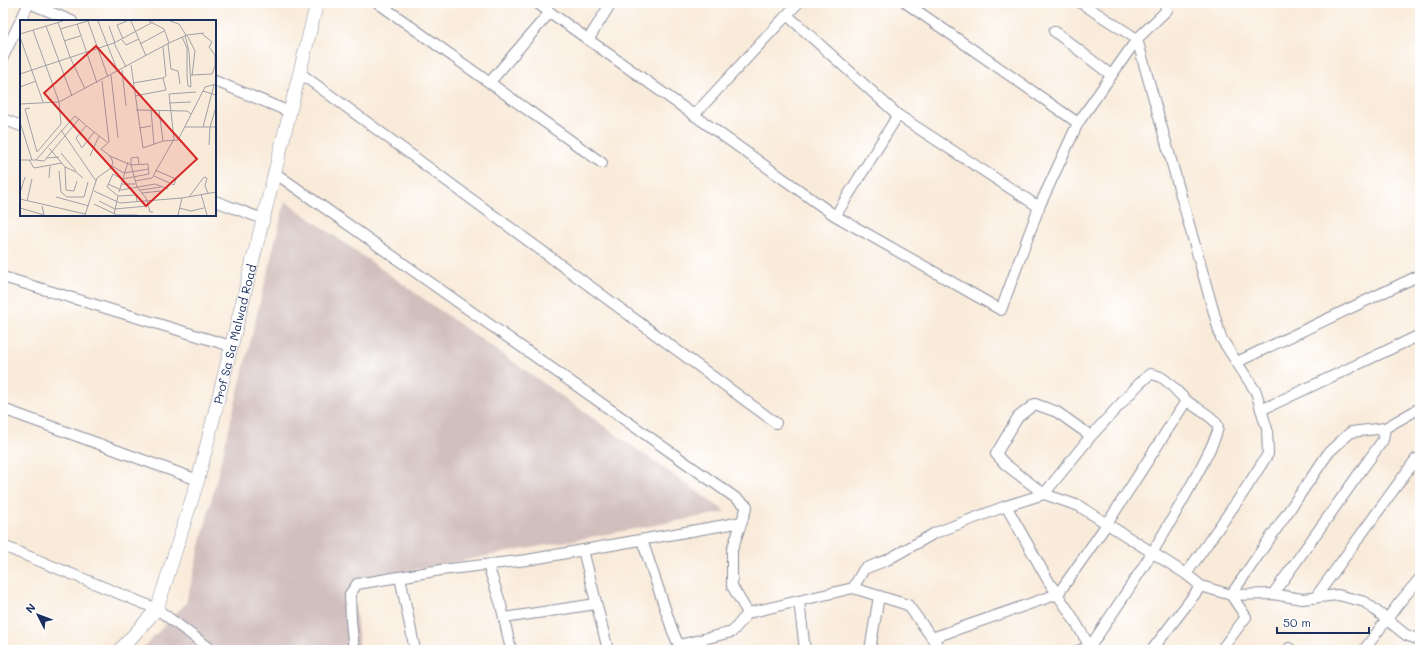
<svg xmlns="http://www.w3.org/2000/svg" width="1423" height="653" font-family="Mali,sans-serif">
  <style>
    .industrial { fill: #d1bfbd }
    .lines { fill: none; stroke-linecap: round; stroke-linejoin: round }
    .minor-casing { stroke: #8a8d9c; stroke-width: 12 }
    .tertiary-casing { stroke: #8a8d9c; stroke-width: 14 }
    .minor { stroke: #fff; stroke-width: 10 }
    .tertiary { stroke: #fff; stroke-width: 13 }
    .labels { text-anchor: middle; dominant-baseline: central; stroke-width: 3; stroke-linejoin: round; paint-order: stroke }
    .street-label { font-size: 12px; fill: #1b2f5e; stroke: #fff }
    .inset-road { fill: none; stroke: #a0a0a8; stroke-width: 1 }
    .view { fill: #d62828; fill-opacity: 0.15; stroke: #d62828; stroke-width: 2 }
    .inset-edge { fill: none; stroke: #1b2f5e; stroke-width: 2 }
  </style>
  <rect width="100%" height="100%" fill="#fff"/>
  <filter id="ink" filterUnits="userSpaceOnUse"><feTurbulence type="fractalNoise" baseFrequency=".025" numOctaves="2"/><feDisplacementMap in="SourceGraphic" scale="8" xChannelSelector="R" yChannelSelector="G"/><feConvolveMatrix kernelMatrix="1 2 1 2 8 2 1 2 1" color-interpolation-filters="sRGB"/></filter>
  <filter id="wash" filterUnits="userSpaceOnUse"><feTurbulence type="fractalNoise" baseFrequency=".012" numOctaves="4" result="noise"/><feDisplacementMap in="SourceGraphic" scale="16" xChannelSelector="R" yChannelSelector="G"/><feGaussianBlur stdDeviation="0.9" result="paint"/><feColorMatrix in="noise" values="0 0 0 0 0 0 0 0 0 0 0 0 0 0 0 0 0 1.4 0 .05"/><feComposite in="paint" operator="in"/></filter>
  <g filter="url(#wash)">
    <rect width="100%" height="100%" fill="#f9ebda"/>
    <!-- industrial -->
    <polygon class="industrial" points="285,201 726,512 352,581 360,650 141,650 186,603"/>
  </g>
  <g filter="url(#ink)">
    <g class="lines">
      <defs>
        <g id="minor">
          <polyline points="29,3 72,21"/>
          <polyline points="378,3 602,163"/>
          <polyline points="537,3 834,215 1001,310 1039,207 1078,123 1137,39 1167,10 1164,3"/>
          <polyline points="906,3 1078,123"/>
          <polyline points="1081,3 1137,39 1221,338 1256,392 1267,429 1268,454 1243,493 1186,574"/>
          <polyline points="787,15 898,115 1039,207"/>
          <polyline points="1054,31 1111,75"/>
          <polyline points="588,40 611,3"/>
          <polyline points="3,57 29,3"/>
          <polyline points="300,73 776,423"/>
          <polyline points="215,81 290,112"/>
          <polyline points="490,82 550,12"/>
          <polyline points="694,115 798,3"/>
          <polyline points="3,119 21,126"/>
          <polyline points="275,173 747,506 732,550 732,586 748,613 853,588 908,605 941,650"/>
          <polyline points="215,201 263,219"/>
          <polyline points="839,210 898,115"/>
          <polyline points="3,277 231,346"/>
          <polyline points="1237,362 1420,275"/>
          <polyline points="3,409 198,480"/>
          <polyline points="1261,410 1420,335"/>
          <polyline points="1006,506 1049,582 1070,613 1092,650"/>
          <polyline points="642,540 673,632 681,650"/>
          <polyline points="3,546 157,609 212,650"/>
          <polyline points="583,550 608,650"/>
          <polyline points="488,565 501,605 511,650"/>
          <polyline points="400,577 415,650"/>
          <polyline points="853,588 864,569 887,560 935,533 1006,506 1044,494 1079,506 1186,574 1201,586 1231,595 1273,594 1302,599 1338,595 1365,602 1406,635 1420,640"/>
          <polyline points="1273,594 1383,440 1385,428"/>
          <polyline points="1315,598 1416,459"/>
          <polyline points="799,601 805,650"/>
          <polyline points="504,618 596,604"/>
          <polyline points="932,638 1058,594 1107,524 1186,401"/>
          <polyline points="679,645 732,632 748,613"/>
          <polyline points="354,650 351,621 350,594 357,584 441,570 527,560 742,522"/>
          <polyline points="870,650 879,596"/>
          <path d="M1080,650L1090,647C1111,615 1132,585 1152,553C1161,538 1221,437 1218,427C1216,417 1193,407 1186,400C1174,390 1166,375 1150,374L1139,384L1091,436L1044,494L1005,464L996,454L1018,417L1035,404L1057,412L1091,436"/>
          <polyline points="1152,650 1201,586"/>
          <polyline points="1221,650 1246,617 1231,595 1329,452 1351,432 1385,428 1420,408"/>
          <polyline points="1288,650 1289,648 1291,650"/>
          <polyline points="1364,650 1399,603 1420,578"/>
        </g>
        <g id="tertiary">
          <path id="s1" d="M120,650L157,609L198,480L317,3"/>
        </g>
      </defs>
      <!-- minor casing -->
      <use href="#minor" class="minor-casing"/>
      <!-- tertiary casing -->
      <use href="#tertiary" class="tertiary-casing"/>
      <!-- minor -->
      <use href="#minor" class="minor"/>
      <!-- tertiary -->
      <use href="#tertiary" class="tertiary"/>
    </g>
  </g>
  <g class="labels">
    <!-- street labels -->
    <g class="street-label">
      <text stroke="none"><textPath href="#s1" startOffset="341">Prof Sa Sa Malwad Road</textPath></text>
    </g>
  </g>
  <!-- overview -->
  <g transform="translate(20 20)">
    <rect width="196" height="196" fill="#f9ebda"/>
    <path class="inset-road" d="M78,1L98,52M111,1L126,36M129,1L144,9L149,23M150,1L159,4L166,15M38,2L50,37L65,69M57,4L77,63M26,6L52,76M89,6L95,23M40,9L68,1L88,57M0,14L43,1M167,15L175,31L172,56M0,17L23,82M162,17L167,28V57L168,66L171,67L169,32L165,15M103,19L97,5L107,1M102,20L106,25L119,19M44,21L60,16M94,23L106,47M120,24L144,11M148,24L151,49L158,51L160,64M111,45L123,128L143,121L158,120L185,67L196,64M102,50L106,86M0,54L94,23L133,2M91,55L98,118M171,55L192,54L195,46V35L189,27L192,22L181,13M143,58L146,56L143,27M113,63L143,58L146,70L115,76M0,67L16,61M183,71L196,75M149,83L171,82M0,84L39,82L149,23L167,15L184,13M10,88L5,89L17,132L41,104L39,82L13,10M116,90L167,91L171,94M131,90L134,124M139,90L143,121M59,99L24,141L16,140L54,97L55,96L60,100L62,102L69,108L87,122M0,102L12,140M66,106L56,118L62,128L74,112M165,107H196M183,107L194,65M119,108L131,106M41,110L76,161M189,125L190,107L196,87M29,128L45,147L56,152L63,158M41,133L56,151M70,136L79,116M90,136L111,145L117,167L126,178L130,192H133M27,138L39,137M0,140H16M9,140L14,148L42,143M92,146L104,153L129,149M45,147L46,170L54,171L57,161M39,151L41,172L47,177H64L68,162M134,156L154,165L156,159L135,150M29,158L30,146M115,161L132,158L154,119L149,74L176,72M88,164L101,170L135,164L148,169M101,164H115M120,170L141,167M74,171L100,183L162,178L196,172M99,172L108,142M0,173L5,157M122,173L141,171M181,174L187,195M36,177L69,186M169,177L184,157L187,158L185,166L188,173M0,179L65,194M7,181L12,159M79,181L95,189L127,186M117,181L116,175L98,176L87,167L93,154L102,159L129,154L128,144L111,145V138L118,137L119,144M74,184L97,195H117M0,188L24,195L22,186M159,188L171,191L184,188M94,194L98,176M65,195L77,158L91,148L93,142L90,136L81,129L89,122L82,61M158,195L162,178"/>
    <path class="view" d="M76,26L177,139L126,186L24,73Z"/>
    <rect width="196" height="196" class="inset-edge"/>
  </g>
  <!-- margin -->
  <rect width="1423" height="653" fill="none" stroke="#fff" stroke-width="16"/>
  <!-- north arrow -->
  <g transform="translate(38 615) rotate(312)" stroke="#ffffff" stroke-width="3" paint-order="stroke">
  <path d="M0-3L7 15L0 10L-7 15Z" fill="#1b2f5e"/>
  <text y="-6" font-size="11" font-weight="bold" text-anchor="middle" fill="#1b2f5e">N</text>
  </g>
  <!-- scale -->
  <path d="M1277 627v6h92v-6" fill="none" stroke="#1b2f5e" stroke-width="2"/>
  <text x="1283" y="627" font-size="12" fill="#1b2f5e" stroke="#ffffff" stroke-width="3" paint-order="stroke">50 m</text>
</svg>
